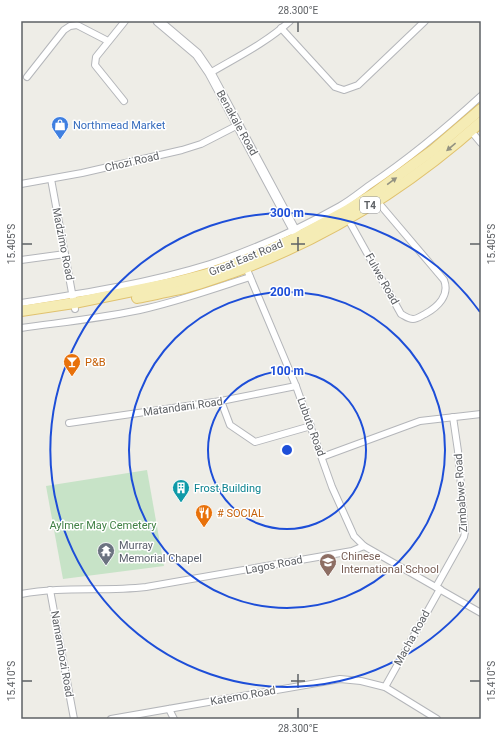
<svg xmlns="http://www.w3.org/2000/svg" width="502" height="740" font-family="Roboto,sans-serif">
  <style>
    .green { fill: #c7e3c7 }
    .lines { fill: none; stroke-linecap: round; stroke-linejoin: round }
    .street-casing { stroke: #b4b6ba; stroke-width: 8 }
    .secondary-casing { stroke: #b3b5b9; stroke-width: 11 }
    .primary-casing { stroke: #e0c26f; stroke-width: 12 }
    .street { stroke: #fff; stroke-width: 6 }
    .secondary { stroke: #fff; stroke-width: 9 }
    .primary { stroke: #f5ecb5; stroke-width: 10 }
    .oneway { fill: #939281 }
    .ticks { fill: none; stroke: #5e6165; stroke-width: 1.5 }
    .ring { fill: none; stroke: #1d4ed8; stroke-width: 2 }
    .labels { text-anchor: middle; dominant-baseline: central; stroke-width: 3; stroke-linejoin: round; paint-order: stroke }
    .shield { fill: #fff; stroke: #8e9093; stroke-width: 1 }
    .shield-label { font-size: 10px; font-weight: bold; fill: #5e6165 }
    .street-label { font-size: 11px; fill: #5e6165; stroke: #fff }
    .shop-label { font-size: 11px; fill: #366cbe; stroke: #fff; text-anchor: start }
    .food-label { font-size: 11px; fill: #c56008; stroke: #fff; text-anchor: start }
    .culture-label { font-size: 11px; fill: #0d838f; stroke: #fff; text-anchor: start }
    .park-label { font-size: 11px; fill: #418145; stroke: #fff }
    .worship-label { font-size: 11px; fill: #5b616d; stroke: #fff; text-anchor: start }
    .education-label { font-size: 11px; fill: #785e54; stroke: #fff; text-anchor: start }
    .centre { fill: #1d4ed8; stroke: #fff; stroke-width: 2 }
    .ring-label { font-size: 12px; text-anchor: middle; font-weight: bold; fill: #1d4ed8; stroke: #fff; stroke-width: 3; stroke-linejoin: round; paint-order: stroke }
    .neatline { fill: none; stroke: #5e6165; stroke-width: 1.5 }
    .ticks-label { font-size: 10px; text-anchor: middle; fill: #5e6165 }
  </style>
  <rect width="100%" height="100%" fill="#eeede7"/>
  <!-- green -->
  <polygon class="green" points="147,470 164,566 63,579 46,486"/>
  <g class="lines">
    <defs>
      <g id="street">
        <polyline points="281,28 335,87 344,90 358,85 425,21"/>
        <path d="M210,73C237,57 266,43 290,21"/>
        <polyline points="27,77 64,30 70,26 77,25 108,41"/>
        <polyline points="124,101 95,65 96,57 125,21"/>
        <polyline points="471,131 481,143"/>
        <polyline points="51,179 75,309"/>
        <polyline points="21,184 82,173 182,150 201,144 238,125"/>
        <path d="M348,219L401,314C405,316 408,319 413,319C417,319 421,316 425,314C438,307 450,295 444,280L377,201"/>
        <polyline points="21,260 65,254"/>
        <polyline points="245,265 296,386 332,487 350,527 354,536 364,546"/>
        <path d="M21,303C85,293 149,283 210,264C255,249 299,229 340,206C351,200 360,192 370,185C410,158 446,128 481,96"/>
        <path d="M21,328C63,322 106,318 148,308C182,300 216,288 250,277"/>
        <polyline points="221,401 230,425 255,442 311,426"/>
        <polyline points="69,423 221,401 296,386"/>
        <polyline points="322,457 420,421 481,414"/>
        <polyline points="436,587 464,537 465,532 458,451 453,417"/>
        <polyline points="50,590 74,719"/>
        <path d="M21,594C64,586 104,592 146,587L352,551L364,546L481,613"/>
        <polyline points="385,687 440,589"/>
        <polyline points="169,709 174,719"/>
        <polyline points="111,719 340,679 361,681 385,687 437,719"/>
      </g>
      <polyline id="secondary" points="158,21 197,54 210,73 298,237"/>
      <g id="primary">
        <path d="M137,298C150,295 163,293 176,290C195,286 213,279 231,273C323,240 408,187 481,122"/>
        <polyline points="21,311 74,303 172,283 207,274 244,261 298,237 346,211 373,194 433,150 481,109"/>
      </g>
    </defs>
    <!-- street casing -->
    <use href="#street" class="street-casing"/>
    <!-- secondary casing -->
    <use href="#secondary" class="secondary-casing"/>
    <!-- primary casing -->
    <use href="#primary" class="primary-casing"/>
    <!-- street -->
    <use href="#street" class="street"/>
    <!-- secondary -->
    <use href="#secondary" class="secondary"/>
    <!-- primary -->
    <use href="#primary" class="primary"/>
  </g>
  <!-- one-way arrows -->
  <defs><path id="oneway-solid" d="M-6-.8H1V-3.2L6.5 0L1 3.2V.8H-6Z"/></defs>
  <g class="oneway">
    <use href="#oneway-solid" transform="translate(451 147) rotate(140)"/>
    <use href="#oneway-solid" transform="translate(392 181) rotate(-36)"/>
  </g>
  <!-- ticks -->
  <path class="ticks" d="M298,22V32M298,237V251M22,244H32M291,244H305M470,244H480M298,674V688M22,681H32M291,681H305M470,681H480M298,708V718"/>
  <!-- distance rings -->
  <g class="ring">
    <circle cx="287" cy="450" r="79"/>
    <circle cx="287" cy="450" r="158"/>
    <path d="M480 588A237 237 0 1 1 480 312"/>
  </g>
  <!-- icons -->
  <defs>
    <symbol id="shop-pin" viewBox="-11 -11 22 30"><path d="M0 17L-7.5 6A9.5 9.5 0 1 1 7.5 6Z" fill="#3f7fe0" stroke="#fff"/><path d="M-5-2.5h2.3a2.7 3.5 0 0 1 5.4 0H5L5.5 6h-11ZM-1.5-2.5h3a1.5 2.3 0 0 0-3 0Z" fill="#fff"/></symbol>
    <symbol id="bar-pin" viewBox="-11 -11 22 30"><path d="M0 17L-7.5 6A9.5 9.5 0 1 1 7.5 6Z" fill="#e8710a" stroke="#fff"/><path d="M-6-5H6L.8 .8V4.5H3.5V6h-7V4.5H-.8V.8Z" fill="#fff"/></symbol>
    <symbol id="building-pin" viewBox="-11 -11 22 30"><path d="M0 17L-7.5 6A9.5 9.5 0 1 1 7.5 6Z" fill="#0f9aa8" stroke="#fff"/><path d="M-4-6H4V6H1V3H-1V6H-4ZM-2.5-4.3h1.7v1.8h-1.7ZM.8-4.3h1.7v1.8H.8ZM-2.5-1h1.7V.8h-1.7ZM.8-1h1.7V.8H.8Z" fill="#fff"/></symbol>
    <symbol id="restaurant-pin" viewBox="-11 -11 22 30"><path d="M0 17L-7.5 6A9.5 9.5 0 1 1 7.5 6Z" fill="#e8710a" stroke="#fff"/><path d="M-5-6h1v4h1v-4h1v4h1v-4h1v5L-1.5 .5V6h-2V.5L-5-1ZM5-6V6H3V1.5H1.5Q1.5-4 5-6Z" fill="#fff"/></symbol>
    <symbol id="temple-pin" viewBox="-11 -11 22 30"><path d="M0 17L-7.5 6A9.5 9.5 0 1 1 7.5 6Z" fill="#6b7280" stroke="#fff"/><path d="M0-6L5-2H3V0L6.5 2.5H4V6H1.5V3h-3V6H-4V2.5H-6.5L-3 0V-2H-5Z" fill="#fff"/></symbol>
    <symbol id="school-pin" viewBox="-11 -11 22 30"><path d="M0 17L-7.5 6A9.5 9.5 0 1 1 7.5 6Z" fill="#8d6e63" stroke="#fff"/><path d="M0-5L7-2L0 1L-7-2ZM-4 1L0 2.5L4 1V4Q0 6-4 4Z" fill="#fff"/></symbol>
  </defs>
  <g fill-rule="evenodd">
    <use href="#shop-pin" x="50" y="115" width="20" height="27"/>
    <use href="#bar-pin" x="62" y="352" width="20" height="27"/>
    <use href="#building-pin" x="171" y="478" width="20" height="27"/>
    <use href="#restaurant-pin" x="194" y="503" width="20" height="27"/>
    <use href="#temple-pin" x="96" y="541" width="20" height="27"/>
    <use href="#school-pin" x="318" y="552" width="20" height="27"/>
  </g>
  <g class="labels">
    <!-- shield labels -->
    <rect class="shield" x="360" y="197" width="20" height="16" rx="3"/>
    <g class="shield-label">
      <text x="370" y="205">T4</text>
    </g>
    <!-- street labels -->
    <g class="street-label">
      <text transform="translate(237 123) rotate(61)">Benakale Road</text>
      <text transform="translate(132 162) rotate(-13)">Chozi Road</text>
      <text transform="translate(63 244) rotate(79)">Madzimo Road</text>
      <text transform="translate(246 258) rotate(-22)">Great East Road</text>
      <text transform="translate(382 279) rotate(61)">Fulwe Road</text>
      <text transform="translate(183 407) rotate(-8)">Matandani Road</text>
      <text transform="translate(311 427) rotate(70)">Lubuto Road</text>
      <text transform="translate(461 493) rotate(-94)">Zimbabwe Road</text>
      <text transform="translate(274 565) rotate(-11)">Lagos Road</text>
      <text transform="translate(412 638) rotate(-61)">Macha Road</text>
      <text transform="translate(62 654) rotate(80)">Namambozi Road</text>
      <text transform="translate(243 696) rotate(-10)">Katemo Road</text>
    </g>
    <!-- shop labels -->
    <g class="shop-label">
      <text x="73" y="125">Northmead Market</text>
    </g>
    <!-- food labels -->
    <g class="food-label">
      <text x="85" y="362">P&amp;B</text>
      <text x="217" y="513"># SOCIAL</text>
    </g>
    <!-- culture labels -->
    <g class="culture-label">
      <text x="194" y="488">Frost Building</text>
    </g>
    <!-- park labels -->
    <g class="park-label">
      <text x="103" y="525">Aylmer May Cemetery</text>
    </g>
    <!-- worship labels -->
    <g class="worship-label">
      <text x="119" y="545">Murray<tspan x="119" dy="13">Memorial Chapel</tspan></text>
    </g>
    <!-- education labels -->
    <g class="education-label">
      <text x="341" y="556">Chinese<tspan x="341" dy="13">International School</tspan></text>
    </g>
  </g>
  <circle cx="287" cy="450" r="6" class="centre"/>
  <g class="ring-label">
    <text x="287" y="217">300 m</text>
    <text x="287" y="296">200 m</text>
    <text x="287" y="375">100 m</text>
  </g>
  <!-- border -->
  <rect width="502" height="740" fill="none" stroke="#ffffff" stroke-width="44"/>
  <rect x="22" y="22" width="458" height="696" class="neatline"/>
  <g class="ticks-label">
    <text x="298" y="14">28.300°E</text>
    <text transform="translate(11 244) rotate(-90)" y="4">15.405°S</text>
    <text transform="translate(491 244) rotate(-90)" y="4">15.405°S</text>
    <text transform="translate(11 681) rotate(-90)" y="4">15.410°S</text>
    <text transform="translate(491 681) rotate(-90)" y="4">15.410°S</text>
    <text x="298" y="732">28.300°E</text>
  </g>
</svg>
